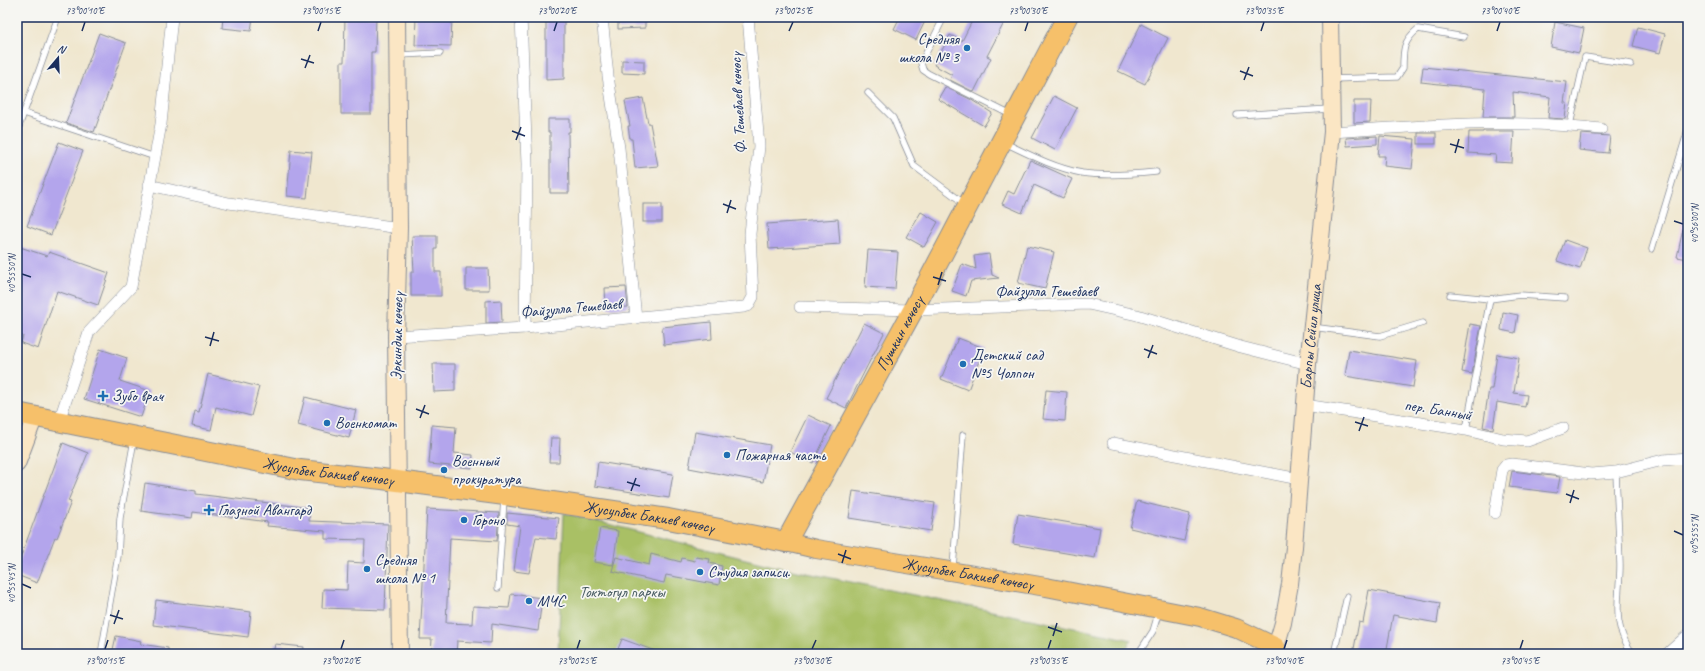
<svg xmlns="http://www.w3.org/2000/svg" width="1705" height="671" font-family="Caveat,sans-serif">
  <style>
    .built { fill: #ecd1ea }
    .green { fill: #a9c065; stroke: #627862 }
    .building { fill: #b3a5ec }
    .lines { fill: none; stroke-linecap: round; stroke-linejoin: round }
    .lane-casing { stroke: #868b96; stroke-width: 7 }
    .street-casing { stroke: #868b96; stroke-width: 12 }
    .secondary-casing { stroke: #868b96; stroke-width: 18 }
    .primary-casing { stroke: #868b96; stroke-width: 20 }
    .highway-casing { stroke: #868b96; stroke-width: 22 }
    .lane { stroke: #fff; stroke-width: 5.5 }
    .street { stroke: #fff; stroke-width: 11 }
    .secondary { stroke: #fbe6c4; stroke-width: 16 }
    .primary { stroke: #f6c06b; stroke-width: 18 }
    .highway { stroke: #f6c06b; stroke-width: 20 }
    .ticks { fill: none; stroke: #1b2f5e; stroke-width: 1.5 }
    .poi-dot { fill: #1f6fb2; stroke: #f6f6f2; stroke-width: 1.5 }
    .labels { text-anchor: middle; dominant-baseline: central; stroke-width: 3.5; stroke-linejoin: round; paint-order: stroke }
    .poi-label { font-size: 16px; fill: #1b2f5e; stroke: #f6f6f2; text-anchor: start }
    .street-label { font-size: 16px; fill: #1b2f5e; stroke: #f6f6f2 }
    .park-label { font-size: 16px; fill: #465a60; stroke: #f6f6f2 }
    .neatline { fill: none; stroke: #1b2f5e; stroke-width: 1.5 }
    .ticks-label { font-size: 10px; text-anchor: middle; fill: #1b2f5e }
  </style>
  <rect width="100%" height="100%" fill="#f6f6f2"/>
  <filter id="ink" filterUnits="userSpaceOnUse"><feTurbulence type="fractalNoise" baseFrequency=".025" numOctaves="2"/><feDisplacementMap in="SourceGraphic" scale="8" xChannelSelector="R" yChannelSelector="G"/><feConvolveMatrix kernelMatrix="1 2 1 2 8 2 1 2 1" color-interpolation-filters="sRGB"/></filter>
  <filter id="wash" filterUnits="userSpaceOnUse"><feTurbulence type="fractalNoise" baseFrequency=".012" numOctaves="4" result="noise"/><feDisplacementMap in="SourceGraphic" scale="16" xChannelSelector="R" yChannelSelector="G"/><feGaussianBlur stdDeviation="0.9" result="paint"/><feColorMatrix in="noise" values="0 0 0 0 0 0 0 0 0 0 0 0 0 0 0 0 0 1.4 0 .05"/><feComposite in="paint" operator="in"/></filter>
  <g filter="url(#wash)">
    <rect width="100%" height="100%" fill="#f0e7cf"/>
    <!-- built -->
    <polygon class="built" points="1688,196 1688,271 1688,266 1672,263"/>
    <!-- green -->
    <polygon class="green" points="564,513 773,566 1132,640 1122,654 558,654"/>
    <g id="blocks">
      <!-- building -->
      <g class="building">
        <polygon points="223,17 253,17 251,31 222,28"/>
        <polygon points="345,17 376,17 375,52 371,52 371,114 341,114 341,62 344,62"/>
        <polygon points="416,17 452,17 451,46 415,45"/>
        <polygon points="546,17 564,17 564,79 546,80"/>
        <polygon points="618,17 645,17 645,28 618,29"/>
        <polygon points="900,17 927,17 916,40 894,29"/>
        <polygon points="974,17 1007,17 987,56 991,58 974,92 950,80 952,75 934,65 950,35 962,41"/>
        <polygon points="1555,22 1584,28 1579,53 1551,47"/>
        <polygon points="1141,24 1168,38 1145,84 1118,71"/>
        <polygon points="1638,27 1665,34 1660,53 1633,46"/>
        <polygon points="99,33 126,43 94,132 66,123"/>
        <polygon points="622,60 644,61 644,74 622,73"/>
        <polygon points="1423,67 1567,82 1564,103 1567,103 1565,119 1548,118 1550,97 1513,92 1514,117 1483,117 1485,89 1421,82"/>
        <polygon points="945,87 970,99 992,113 984,126 938,99"/>
        <polygon points="1054,96 1077,108 1055,150 1032,138"/>
        <polygon points="643,98 648,123 650,123 658,166 635,168 632,139 630,139 628,126 630,126 625,101"/>
        <polygon points="1354,101 1371,101 1370,122 1354,123"/>
        <polygon points="548,119 570,119 570,132 568,132 569,193 550,193 550,132 548,132"/>
        <polygon points="1483,131 1514,131 1512,163 1495,162 1496,155 1468,153 1469,132 1483,132"/>
        <rect x="1418" y="133" width="18" height="11"/>
        <polygon points="1581,134 1610,136 1608,153 1579,150"/>
        <polygon points="1377,136 1377,144 1347,146 1346,138"/>
        <polygon points="1380,136 1415,139 1412,169 1384,166 1385,156 1378,156"/>
        <polygon points="59,142 83,151 51,235 27,226"/>
        <polygon points="291,150 312,152 307,198 287,196"/>
        <polygon points="1030,160 1072,179 1063,198 1034,185 1022,213 1002,204 1008,191 1014,194"/>
        <rect x="643" y="204" width="19" height="18"/>
        <polygon points="921,212 938,222 924,247 906,237"/>
        <polygon points="838,219 840,244 769,249 767,224"/>
        <polygon points="1683,229 1688,229 1688,259 1677,257"/>
        <polygon points="412,236 437,236 437,249 435,249 435,272 441,272 441,296 411,296 411,272 414,272"/>
        <polygon points="1565,240 1587,248 1580,269 1557,261"/>
        <polygon points="17,246 47,256 49,252 109,273 98,305 57,291 38,349 21,343 23,336 17,335"/>
        <polygon points="1027,246 1054,252 1045,289 1018,283"/>
        <polygon points="868,250 898,252 895,289 865,287"/>
        <polygon points="989,254 992,275 999,278 971,281 966,296 952,291 962,264 976,269 974,256"/>
        <polygon points="466,268 488,268 489,290 466,290"/>
        <polygon points="626,287 628,307 606,308 605,288"/>
        <polygon points="501,300 502,322 486,323 486,301"/>
        <polygon points="1503,312 1518,315 1515,333 1501,330"/>
        <polygon points="711,322 712,339 664,345 662,327"/>
        <polygon points="864,323 884,333 846,408 826,398"/>
        <polygon points="1470,324 1481,326 1472,374 1462,372"/>
        <polygon points="958,338 984,348 968,390 941,379"/>
        <polygon points="100,349 127,358 120,381 150,391 141,417 84,399"/>
        <polygon points="1349,350 1417,361 1413,387 1345,376"/>
        <polygon points="1497,354 1519,358 1514,393 1527,395 1525,407 1497,402 1493,429 1483,427 1489,389 1492,389"/>
        <polygon points="433,364 455,364 455,391 434,392"/>
        <polygon points="208,374 259,387 251,416 216,407 211,430 192,426 195,411 199,412"/>
        <polygon points="1046,390 1067,392 1065,421 1043,419"/>
        <polygon points="305,397 356,410 349,438 298,425"/>
        <polygon points="808,415 831,426 813,463 790,452"/>
        <polygon points="432,425 456,427 454,453 473,455 472,468 429,464"/>
        <polygon points="695,432 770,445 763,482 689,468"/>
        <polygon points="551,438 560,438 559,462 549,462"/>
        <polygon points="63,443 88,453 68,501 71,502 57,538 55,537 37,583 17,575 17,567"/>
        <polygon points="598,462 673,474 669,498 595,486"/>
        <polygon points="1512,471 1560,477 1557,493 1509,487"/>
        <polygon points="145,483 196,491 196,494 310,508 309,521 388,524 385,610 322,608 323,589 347,590 348,562 364,563 365,540 325,539 325,531 267,526 268,522 193,512 192,518 141,511"/>
        <polygon points="853,491 935,503 931,531 849,518"/>
        <polygon points="1137,501 1190,514 1184,541 1130,528"/>
        <polygon points="427,509 499,513 497,541 450,538 446,623 472,624 473,606 509,608 511,594 542,598 538,631 492,624 491,643 457,641 456,654 431,654 432,639 420,639"/>
        <polygon points="507,513 559,518 556,539 536,537 529,573 514,571 520,526 507,524"/>
        <polygon points="1018,514 1100,528 1095,558 1013,544"/>
        <polygon points="600,528 618,531 613,565 594,562"/>
        <polygon points="651,554 681,562 682,558 695,561 696,557 710,559 709,563 722,566 719,585 666,575 664,583 612,571 616,557 649,565"/>
        <polygon points="1369,590 1440,603 1437,623 1393,615 1386,654 1353,654 1359,622 1363,623"/>
        <polygon points="156,600 251,612 248,637 153,625"/>
        <polygon points="116,636 141,641 140,644 168,648 168,654 112,654"/>
        <polygon points="622,639 661,653 661,654 616,654"/>
        <polygon points="275,644 304,647 303,654 273,654"/>
      </g>
    </g>
  </g>
  <g filter="url(#ink)">
    <use href="#blocks" fill-opacity="0" stroke="#868b96" stroke-width="1"/>
    <g class="lines">
      <defs>
        <g id="lane">
          <polyline points="944,17 921,63 923,70 929,74 1011,115"/>
          <polyline points="400,55 440,53"/>
          <path d="M1332,79L1397,77L1403,68C1403,50 1403,41 1418,29L1464,37"/>
          <polyline points="868,93 893,118 914,166 965,204"/>
          <polyline points="24,113 155,157"/>
          <polyline points="1237,115 1329,109"/>
          <polyline points="1570,125 1585,57 1631,64"/>
          <polyline points="17,132 58,17"/>
          <path d="M1005,143C1030,155 1055,168 1082,173C1102,176 1136,174 1156,172"/>
          <polyline points="1652,249 1688,130"/>
          <polyline points="1450,295 1490,299"/>
          <polyline points="1312,327 1380,336 1423,323"/>
          <polyline points="1466,430 1490,299 1520,295 1565,298"/>
          <path d="M1616,472C1617,503 1619,534 1620,565C1620,600 1610,623 1633,654"/>
          <polyline points="953,568 963,435"/>
          <polyline points="498,588 504,499"/>
          <polyline points="101,654 118,556 120,518 134,440"/>
          <polyline points="1138,654 1153,631 1159,611"/>
          <polyline points="1334,654 1347,596"/>
        </g>
        <g id="street">
          <polyline points="521,17 527,164 525,328"/>
          <polyline points="602,17 608,76 619,148 636,318"/>
          <path d="M1332,132C1422,126 1511,118 1601,129"/>
          <polyline points="149,185 229,203 399,228"/>
          <polyline points="800,307 913,310 1088,304 1137,315 1241,347 1308,364"/>
          <polyline points="396,336 525,328 744,307 748,306 753,297 750,234 759,146 748,17"/>
          <polyline points="1305,405 1466,430 1503,439 1527,441 1563,428"/>
          <polyline points="59,421 89,332 131,287 161,124 172,17"/>
          <polyline points="1113,443 1299,479"/>
          <polyline points="1495,513 1502,470 1506,465 1512,464 1591,474 1616,472 1663,460 1688,458"/>
          <polyline points="1667,654 1688,635"/>
        </g>
        <g id="secondary">
          <polyline points="397,17 399,228 396,336 400,654"/>
          <polyline points="17,464 35,416"/>
          <path id="s1" d="M1276,647L1283,623L1290,584L1294,547L1308,364L1332,132L1330,17"/>
        </g>
        <g id="primary">
          <path id="s2" d="M786,542L816,549L1046,587L1200,617L1236,628L1276,647L1273,654"/>
        </g>
        <g id="highway">
          <path id="s3" d="M17,413L300,470L382,479L505,495L668,519L786,542L913,310L1067,17"/>
        </g>
      </defs>
      <!-- lane casing -->
      <use href="#lane" class="lane-casing"/>
      <!-- street casing -->
      <use href="#street" class="street-casing"/>
      <!-- secondary casing -->
      <use href="#secondary" class="secondary-casing"/>
      <!-- primary casing -->
      <use href="#primary" class="primary-casing"/>
      <!-- highway casing -->
      <use href="#highway" class="highway-casing"/>
      <!-- lane -->
      <use href="#lane" class="lane"/>
      <!-- street -->
      <use href="#street" class="street"/>
      <!-- secondary -->
      <use href="#secondary" class="secondary"/>
      <!-- primary -->
      <use href="#primary" class="primary"/>
      <!-- highway -->
      <use href="#highway" class="highway"/>
    </g>
  </g>
  <!-- ticks -->
  <path class="ticks" d="M82,31L85,22M318,31L321,22M554,31L557,22M789,31L793,22M1025,31L1028,22M1261,31L1264,22M1497,31L1500,22M301,59L314,63M305,68L310,55M1240,71L1253,76M1244,80L1249,67M512,131L525,136M516,140L521,127M1450,144L1464,148M1455,153L1459,139M723,204L736,209M727,213L731,200M1674,221L1683,224M22,274L31,277M933,277L946,281M938,285L942,272M205,337L219,341M210,346L214,332M1144,349L1157,354M1148,358L1153,345M416,409L429,414M420,418L425,405M1355,422L1368,426M1359,431L1364,417M627,482L640,486M631,491L636,478M1566,494L1579,499M1570,503L1574,490M1674,531L1683,535M838,554L851,559M842,563L846,550M22,584L31,588M110,615L123,619M114,624L119,610M1048,627L1062,632M1053,636L1057,623M105,649L108,640M341,649L344,640M577,649L580,640M812,649L816,640M1048,649L1051,640M1284,649L1287,640M1520,649L1523,640"/>
  <!-- markers -->
  <g class="poi-dot">
    <circle cx="967" cy="48" r="4"/>
    <circle cx="963" cy="364" r="4"/>
    <path d="M101 390h4v4h4v4h-4v4h-4v-4h-4v-4h4z"/>
    <circle cx="327" cy="423" r="4"/>
    <circle cx="727" cy="455" r="4"/>
    <circle cx="444" cy="470" r="4"/>
    <path d="M207 504h4v4h4v4h-4v4h-4v-4h-4v-4h4z"/>
    <circle cx="464" cy="520" r="4"/>
    <circle cx="367" cy="569" r="4"/>
    <circle cx="700" cy="572" r="4"/>
    <circle cx="529" cy="601" r="4"/>
  </g>
  <g class="labels">
    <!-- poi labels -->
    <g class="poi-label">
      <text x="959" y="39" text-anchor="end">Средняя<tspan x="959" dy="18">школа № 3</tspan></text>
      <text x="971" y="355">Детский сад<tspan x="971" dy="18">№5 Чолпон</tspan></text>
      <text x="112" y="396">Зубо врач</text>
      <text x="335" y="423">Военкомат</text>
      <text x="735" y="455">Пожарная часть</text>
      <text x="452" y="461">Военный<tspan x="452" dy="18">прокуратура</tspan></text>
      <text x="218" y="510">Глазной Авангард</text>
      <text x="472" y="520">Гороно</text>
      <text x="375" y="560">Средняя<tspan x="375" dy="18">школа № 1</tspan></text>
      <text x="708" y="572">Студия записи.</text>
      <text x="537" y="601">МЧС</text>
    </g>
    <!-- street labels -->
    <g class="street-label">
      <text transform="translate(738 103) rotate(-93)">Ф. Тешебаев көчөсү</text>
      <text x="1046" y="291">Файзулла Тешебаев</text>
      <text transform="translate(571 308) rotate(-5)">Файзулла Тешебаев</text>
      <text stroke="none"><textPath href="#s3" startOffset="1018">Пушкин көчөсү</textPath></text>
      <text transform="translate(397 336) rotate(-89)">Эркиндик көчөсү</text>
      <text stroke="none"><textPath href="#s1" startOffset="313">Барпы Сейил улица</textPath></text>
      <text transform="translate(1438 410) rotate(9)">пер. Банный</text>
      <text stroke="none"><textPath href="#s3" startOffset="317">Жусупбек Бакиев көчөсү</textPath></text>
      <text stroke="none"><textPath href="#s3" startOffset="641">Жусупбек Бакиев көчөсү</textPath></text>
      <text stroke="none"><textPath href="#s2" startOffset="185">Жусупбек Бакиев көчөсү</textPath></text>
    </g>
    <!-- park labels -->
    <g class="park-label">
      <text x="622" y="592">Токтогул паркы</text>
    </g>
  </g>
  <!-- margin -->
  <rect width="1705" height="671" fill="none" stroke="#f6f6f2" stroke-width="44"/>
  <!-- north arrow -->
  <g transform="translate(58 58) rotate(19)" stroke="#f6f6f2" stroke-width="3" paint-order="stroke">
  <path d="M0-3L7 15L0 10L-7 15Z" fill="#1b2f5e"/>
  <text y="-6" font-size="11" font-weight="bold" text-anchor="middle" fill="#1b2f5e">N</text>
  </g>
  <rect x="22" y="22" width="1661" height="627" class="neatline"/>
  <g class="ticks-label">
    <text x="85" y="14">73°00'10"E</text>
    <text x="321" y="14">73°00'15"E</text>
    <text x="557" y="14">73°00'20"E</text>
    <text x="793" y="14">73°00'25"E</text>
    <text x="1028" y="14">73°00'30"E</text>
    <text x="1264" y="14">73°00'35"E</text>
    <text x="1500" y="14">73°00'40"E</text>
    <text transform="translate(1694 224) rotate(-90)" y="4">40°56'00"N</text>
    <text transform="translate(11 274) rotate(-90)" y="4">40°55'50"N</text>
    <text transform="translate(1694 535) rotate(-90)" y="4">40°55'55"N</text>
    <text transform="translate(11 584) rotate(-90)" y="4">40°55'45"N</text>
    <text x="105" y="664">73°00'15"E</text>
    <text x="341" y="664">73°00'20"E</text>
    <text x="577" y="664">73°00'25"E</text>
    <text x="812" y="664">73°00'30"E</text>
    <text x="1048" y="664">73°00'35"E</text>
    <text x="1284" y="664">73°00'40"E</text>
    <text x="1520" y="664">73°00'45"E</text>
  </g>
</svg>
